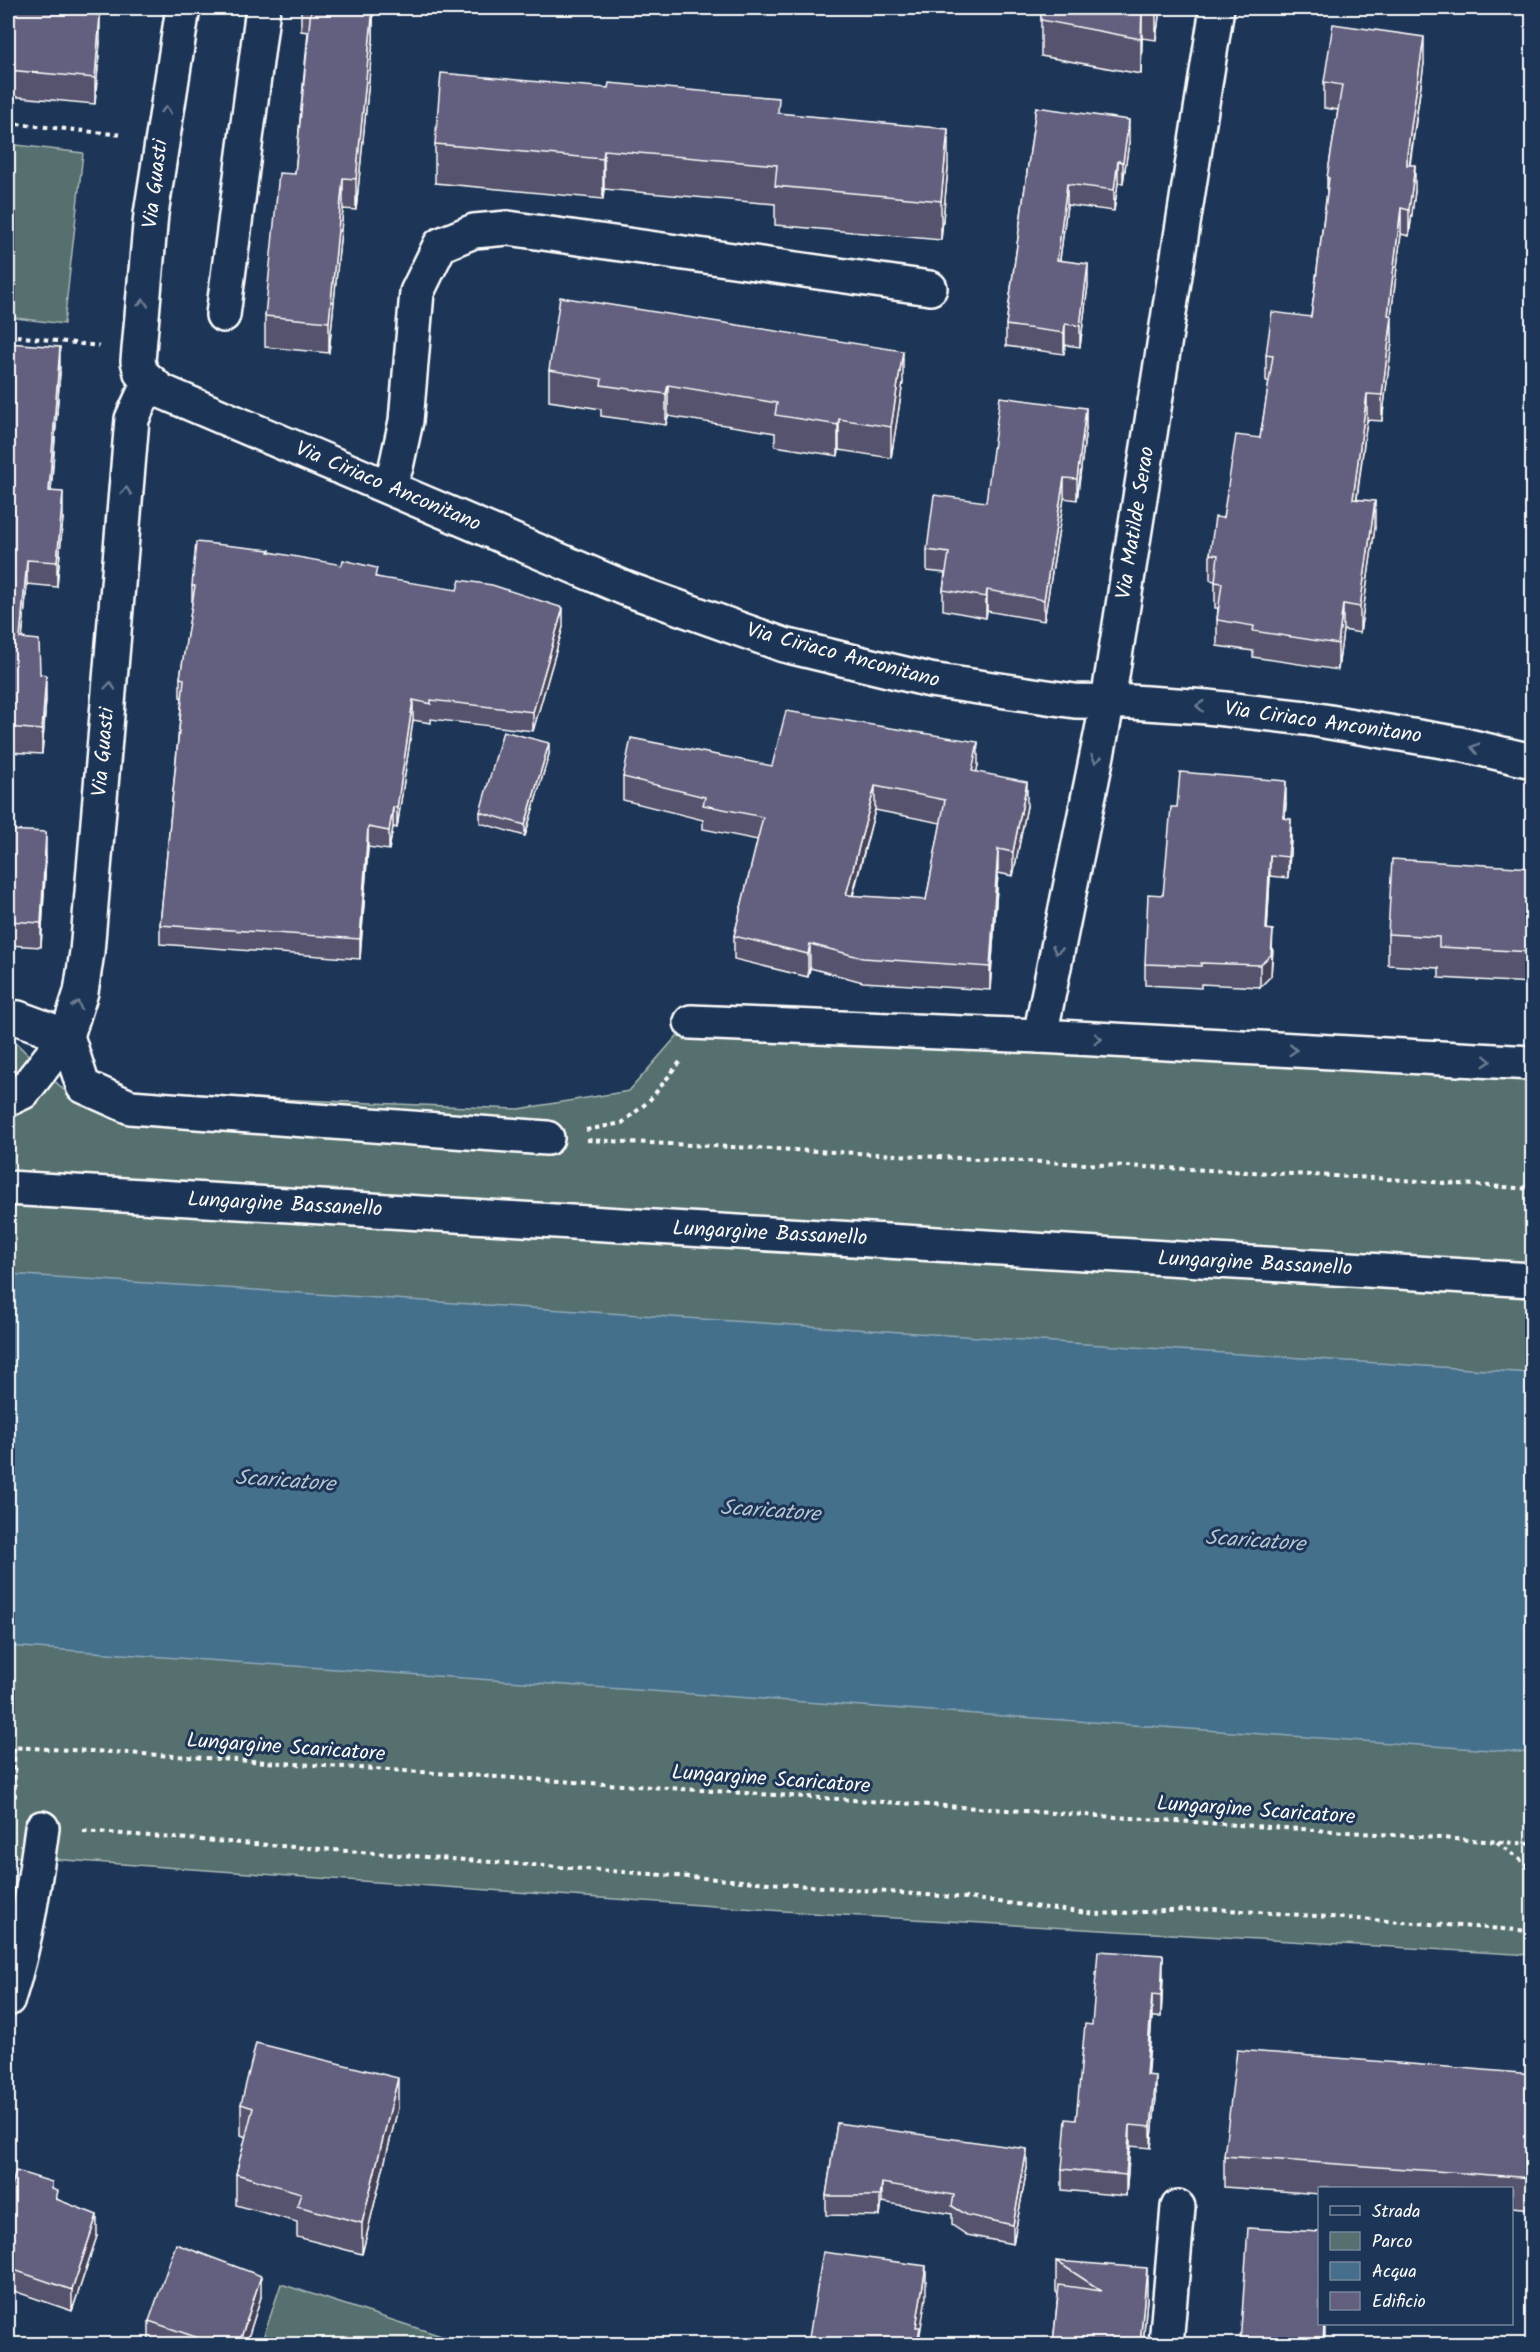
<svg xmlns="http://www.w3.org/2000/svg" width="1540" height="2352" font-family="Kalam,sans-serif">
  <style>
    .green { fill: #55706e; stroke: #aab8b6; stroke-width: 1.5 }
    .water { fill: #456f8c; stroke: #8fa9ba; stroke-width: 1.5 }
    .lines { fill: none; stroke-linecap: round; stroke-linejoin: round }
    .minor-casing { stroke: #fff; stroke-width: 38 }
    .path { stroke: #fff; stroke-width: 4; stroke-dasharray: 4.5 4.5; stroke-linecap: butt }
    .minor { stroke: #1d3557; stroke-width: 33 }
    .wall { fill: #55536d; stroke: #fff; stroke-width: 1.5; fill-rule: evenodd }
    .shaded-wall { fill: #454359; stroke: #fff; stroke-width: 1.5 }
    .building { fill: #63607f; stroke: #fff; stroke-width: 1.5; fill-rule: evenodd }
    .oneway { stroke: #6c7c92 }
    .labels { text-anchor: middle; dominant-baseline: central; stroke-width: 6; stroke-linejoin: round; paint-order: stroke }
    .street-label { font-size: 21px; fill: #fff; stroke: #1d3557 }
    .water-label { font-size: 22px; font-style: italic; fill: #b5c5d1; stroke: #1d3557 }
  </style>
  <rect width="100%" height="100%" fill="#1d3557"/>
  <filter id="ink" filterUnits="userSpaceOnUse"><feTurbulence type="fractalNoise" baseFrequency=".0167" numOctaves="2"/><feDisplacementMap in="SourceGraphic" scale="12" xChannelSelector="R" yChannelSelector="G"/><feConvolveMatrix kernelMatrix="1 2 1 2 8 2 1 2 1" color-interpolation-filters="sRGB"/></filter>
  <g filter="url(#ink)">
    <!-- green -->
    <g class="green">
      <polygon points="8,144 83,153 64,324 8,317"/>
      <polygon points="683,1029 1532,1065 1532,1955 826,1914 8,1856 8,1042 13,1040 64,1090 519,1109 629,1091"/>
      <polygon points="281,2284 466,2344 261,2344"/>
    </g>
    <!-- water -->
    <polygon class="water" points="8,1274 1532,1373 1532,1753 8,1646"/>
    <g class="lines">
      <defs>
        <g id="minor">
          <polyline points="183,8 151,214 138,361 141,373 161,391 627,589 784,645 930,680 1075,701 1131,702 1207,707 1306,718 1460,744 1532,761"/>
          <polyline points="223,315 263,8"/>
          <polyline points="388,486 396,467 406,421 417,292 440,245 474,231 508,228 930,288"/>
          <polyline points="8,1017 18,1018 67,1036 83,1086 130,1107 547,1138"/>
          <polyline points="691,1022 1040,1036 1532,1063"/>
          <polyline points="1040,1036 1108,701 1217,8"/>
          <polyline points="8,1099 23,1092 67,1036 81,992 87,952 132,419 143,395 152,383"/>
          <polyline points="8,1188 1532,1280"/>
          <path d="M8,1999C26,1943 34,1886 42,1828"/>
          <polyline points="1166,2344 1178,2207"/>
        </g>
      </defs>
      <!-- minor casing -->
      <use href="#minor" class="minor-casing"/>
      <!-- path -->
      <g class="path">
        <polyline points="8,123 123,135"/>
        <polyline points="8,335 99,346"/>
        <polyline points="586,1130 622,1123 649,1101 680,1062"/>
        <polyline points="587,1140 1374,1178 1532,1189"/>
        <polyline points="8,1747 112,1752 1532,1844"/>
        <polyline points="14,1748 15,1798"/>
        <polyline points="83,1831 967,1898 1096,1914 1214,1909 1532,1931"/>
        <polyline points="1497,1842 1532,1869"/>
      </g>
      <!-- minor -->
      <use href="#minor" class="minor"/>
    </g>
    <!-- wall -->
    <g class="wall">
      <polygon points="8,8 75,8 75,12 100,41 95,104 8,96"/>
      <polygon points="301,8 373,8 373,39 356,210 343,209 329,353 265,347 265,316 295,174 308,32 301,31"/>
      <polygon points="1041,8 1160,8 1156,40 1142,38 1141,74 1041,56"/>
      <polygon points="1424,63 1410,165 1415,191 1409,236 1401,234 1391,316 1392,342 1382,421 1367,420 1357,499 1375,527 1360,633 1343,630 1338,670 1253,657 1253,651 1217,646 1217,620 1218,608 1215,608 1215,581 1210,580 1210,554 1223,518 1260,438 1269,382 1266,381 1266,355 1311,317 1327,192 1327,178 1338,110 1324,108 1324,82"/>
      <polygon points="1036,107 1129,142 1123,183 1118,183 1114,211 1067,205 1060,260 1088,285 1080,347 1065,345 1064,354 1006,346 1006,325"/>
      <polygon points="779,114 948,168 941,240 775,225 775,204 604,189 603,199 435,183 435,144"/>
      <polygon points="8,343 60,372 51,492 63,517 57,587 27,584 22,639 40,674 46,699 42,754 8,752"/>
      <polygon points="549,370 903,382 891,458 839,450 838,456 775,446 775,433 668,416 666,425 601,416 601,409 549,401"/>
      <polygon points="1086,428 1077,500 1064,498 1044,621 987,611 986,618 943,610 943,590 945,573 927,571 927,550 986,502"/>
      <polygon points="270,552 377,577 563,627 533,731 431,719 431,723 413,720 397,828 393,827 389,850 368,847 360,959 160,944 160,925 182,698 180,697 180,678 192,606 192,586"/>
      <polygon points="549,754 525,836 480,823 480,812"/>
      <path d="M978,765L976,772L1027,806L1013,876L998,873L990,990L863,982L810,968L808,977L734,959V936L758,840L703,829V820L623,800V777L772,766ZM875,810L941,823L926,900L853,896Z"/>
      <polygon points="1286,803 1285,818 1291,840 1288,878 1270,876 1267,930 1273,951 1271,976 1260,987 1201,984 1201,988 1145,985 1145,964 1163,895 1177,807"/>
      <polygon points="8,830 46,857 41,947 8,945"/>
      <polygon points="1533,868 1533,983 1439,978 1439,968 1388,965 1388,934"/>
      <polygon points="1163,1977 1161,2017 1152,2017 1147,2075 1156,2097 1151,2148 1130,2146 1126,2196 1062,2190 1062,2169 1076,2120 1092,2025"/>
      <polygon points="1533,2074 1533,2209 1512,2207 1512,2188 1320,2188 1320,2194 1224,2187 1224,2156"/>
      <polygon points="241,2104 398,2108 362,2254 297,2237 297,2222 236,2205 236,2174 246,2137 241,2135"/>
      <polygon points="837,2123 1027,2168 1013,2244 967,2235 952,2225 952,2214 882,2202 880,2216 826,2215 826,2196"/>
      <polygon points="52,2189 58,2200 97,2236 72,2311 8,2289 8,2198"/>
      <polygon points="1056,2261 1147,2299 1143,2344 1053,2344 1058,2294 1056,2292"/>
      <polygon points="261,2297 246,2344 156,2344 149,2342 149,2321"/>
    </g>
    <!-- shaded-wall -->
    <g class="shaded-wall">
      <polygon points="373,8 373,39 356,210 356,179"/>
      <polygon points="1142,8 1142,38 1141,74 1141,39"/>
      <polygon points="1156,8 1160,8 1156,40"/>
      <polygon points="100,15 100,41 95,104 95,78"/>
      <polygon points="1424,37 1424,63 1407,180 1407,154"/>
      <polygon points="1129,120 1129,142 1123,183 1123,162"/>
      <polygon points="948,129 948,168 941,240 941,201"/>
      <polygon points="604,150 604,189 603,199 603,159"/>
      <polygon points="1118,161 1118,183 1114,211 1114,190"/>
      <polygon points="1415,165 1415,191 1409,236 1409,210"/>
      <polygon points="343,178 343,209 329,353 329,322"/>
      <polygon points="1067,184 1067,205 1057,281 1057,260"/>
      <polygon points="1401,208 1401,234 1388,341 1388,315"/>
      <polygon points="1088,264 1088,285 1080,347 1080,326"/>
      <polygon points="1392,316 1392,342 1382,421 1382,395"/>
      <polygon points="1065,324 1065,345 1064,354 1064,333"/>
      <polygon points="60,347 60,372 49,516 49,491"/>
      <polygon points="903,351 903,382 891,458 891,427"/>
      <polygon points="668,385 668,416 666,425 666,394"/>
      <polygon points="1367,394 1367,420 1353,525 1353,499"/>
      <polygon points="1086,408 1086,428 1077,500 1077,479"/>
      <polygon points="839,419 839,450 838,456 838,425"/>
      <polygon points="1064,478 1064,498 1044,621 1044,600"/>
      <polygon points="63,492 63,517 57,587 57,562"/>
      <polygon points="1375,501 1375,527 1360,633 1360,607"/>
      <polygon points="27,560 27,584 20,663 20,638"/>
      <polygon points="987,590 987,611 986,618 986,597"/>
      <polygon points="1343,604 1343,630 1338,670 1338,644"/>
      <polygon points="563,608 563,627 533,731 533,712"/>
      <polygon points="46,675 46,699 42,754 42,730"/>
      <polygon points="413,700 413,720 397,828 397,808"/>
      <polygon points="978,742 978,765 972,795 972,771"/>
      <polygon points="549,743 549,754 525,836 525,825"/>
      <polygon points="1286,781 1286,803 1283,839 1283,818"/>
      <polygon points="1027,782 1027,806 1013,876 1013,852"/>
      <polygon points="875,786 875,810 846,919 846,895"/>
      <polygon points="393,807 393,827 389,850 389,831"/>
      <polygon points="1291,819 1291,840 1288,878 1288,857"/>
      <polygon points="368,827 368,847 360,959 360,939"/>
      <polygon points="46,832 46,857 41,947 41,923"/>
      <polygon points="998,849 998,873 990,990 990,967"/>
      <polygon points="1270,855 1270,876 1266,951 1266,929"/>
      <polygon points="1273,930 1271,976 1260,987 1260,965"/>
      <polygon points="810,944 810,968 808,977 808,954"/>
      <polygon points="1163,1955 1163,1977 1161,2017 1161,1996"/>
      <polygon points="1152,1995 1152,2017 1146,2096 1146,2075"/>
      <polygon points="1156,2076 1156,2097 1151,2148 1151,2127"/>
      <polygon points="398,2078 398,2108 362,2254 362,2223"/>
      <polygon points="1130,2125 1130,2146 1126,2196 1126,2175"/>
      <polygon points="1027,2149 1027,2168 1013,2244 1013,2225"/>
      <polygon points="882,2183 882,2202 880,2216 880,2196"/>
      <polygon points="97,2215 97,2236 72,2311 72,2290"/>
      <polygon points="926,2266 926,2297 920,2334 920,2344 916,2344 916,2327"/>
      <polygon points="1147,2268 1147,2299 1143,2344 1140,2344"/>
      <polygon points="261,2276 261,2297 246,2344 239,2344"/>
      <polygon points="1324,2324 1325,2324 1325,2344 1323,2344"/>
    </g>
    <!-- building -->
    <g class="building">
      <polygon points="8,8 75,8 74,12 100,15 95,78 8,70"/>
      <polygon points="311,8 373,8 356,179 343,178 329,322 265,316 279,173 295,174"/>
      <polygon points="1041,8 1142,8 1141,39 1041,20"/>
      <polygon points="1333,24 1424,37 1407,154 1407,165 1415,165 1409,210 1401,208 1388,315 1392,316 1382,395 1367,394 1353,499 1375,501 1360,607 1343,604 1338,644 1253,631 1254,626 1217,620 1222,583 1215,582 1218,555 1210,554 1215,517 1223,518 1236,435 1260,438 1273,356 1266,355 1272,312 1311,317 1329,178 1327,178 1342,85 1324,82"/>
      <polygon points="441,73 608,88 609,83 779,98 778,113 948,129 941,201 775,186 777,165 604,150 603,159 435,144"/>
      <polygon points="1036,107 1129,120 1123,162 1118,161 1114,190 1067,184 1057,260 1088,264 1080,326 1065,324 1064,333 1006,325"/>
      <polygon points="560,297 903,351 891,427 839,419 838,425 775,415 777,403 668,385 666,394 601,385 602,379 549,370"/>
      <polygon points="8,343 60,347 49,491 63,492 57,562 27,560 20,638 39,640 40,674 46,675 42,730 8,727"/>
      <polygon points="1000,397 1086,408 1077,479 1064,478 1044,600 987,590 986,597 943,590 949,553 927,550 934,495 986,502"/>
      <polygon points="196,542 270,550 269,552 342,565 343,560 377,568 375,577 457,590 460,580 492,585 563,608 533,712 431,700 431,704 413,700 397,808 393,807 389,831 368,827 360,939 160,925 184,679 180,678 195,586 192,586"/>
      <path d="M786,711L978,742L972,771L1027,782L1013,852L998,849L990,967L863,958L810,944L808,954L734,936L763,817L703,805L705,797L623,777L631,738L772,766ZM875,786L945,800L926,900L846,895Z"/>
      <polygon points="503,731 549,743 525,825 480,812"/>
      <polygon points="1180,772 1286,781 1283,818 1291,819 1288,857 1270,855 1266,929 1273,930 1271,955 1260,965 1201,963 1201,966 1145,964 1148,894 1163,895 1171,807 1177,807"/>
      <polygon points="8,830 46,832 41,923 8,921"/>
      <polygon points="1392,859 1533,868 1533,952 1439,947 1439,937 1388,934"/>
      <polygon points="1098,1951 1163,1955 1161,1996 1152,1995 1146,2075 1156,2076 1151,2127 1130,2125 1126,2175 1062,2169 1066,2119 1076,2120 1085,2024 1092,2025"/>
      <polygon points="256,2043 398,2078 362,2223 297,2206 301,2193 236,2174 253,2108 241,2104"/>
      <polygon points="1237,2050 1533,2074 1533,2178 1224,2156"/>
      <polygon points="837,2123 1027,2149 1013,2225 967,2215 952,2206 954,2195 882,2183 880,2196 826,2196"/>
      <polygon points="16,2171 52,2182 52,2189 58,2191 56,2199 97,2215 72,2290 8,2268 8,2198"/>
      <polygon points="1248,2228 1320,2232 1320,2324 1324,2324 1323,2344 1240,2344"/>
      <polygon points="176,2244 261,2276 239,2344 216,2344 149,2321"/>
      <polygon points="823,2252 926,2266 916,2327 920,2327 917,2344 808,2344"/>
      <polygon points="1056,2261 1147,2268 1140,2344 1053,2344 1059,2285 1102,2291"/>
    </g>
    <!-- one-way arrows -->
    <defs><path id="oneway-chevron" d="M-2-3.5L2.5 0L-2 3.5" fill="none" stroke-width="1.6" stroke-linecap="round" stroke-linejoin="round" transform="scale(1.5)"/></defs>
    <g class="oneway">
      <use href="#oneway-chevron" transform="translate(166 110) rotate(-82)"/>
      <use href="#oneway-chevron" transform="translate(143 303) rotate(-85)"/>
      <use href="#oneway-chevron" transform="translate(126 491) rotate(-85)"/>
      <use href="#oneway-chevron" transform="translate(110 686) rotate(-85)"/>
      <use href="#oneway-chevron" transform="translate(1200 706) rotate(-176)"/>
      <use href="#oneway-chevron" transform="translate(1475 748) rotate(-167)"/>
      <use href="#oneway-chevron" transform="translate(1096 759) rotate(102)"/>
      <use href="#oneway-chevron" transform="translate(1057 950) rotate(102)"/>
      <use href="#oneway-chevron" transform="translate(77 1005) rotate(-73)"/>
      <use href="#oneway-chevron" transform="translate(1098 1039) rotate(3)"/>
      <use href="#oneway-chevron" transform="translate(1293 1050) rotate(3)"/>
      <use href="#oneway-chevron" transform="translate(1487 1061) rotate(3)"/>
    </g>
  </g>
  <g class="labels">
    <!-- street labels -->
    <g class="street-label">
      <text transform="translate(156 184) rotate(-83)">Via Guasti</text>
      <text transform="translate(388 487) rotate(23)">Via Ciriaco Anconitano</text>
      <text transform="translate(1136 523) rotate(-81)">Via Matilde Serao</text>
      <text transform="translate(843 656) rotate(15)">Via Ciriaco Anconitano</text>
      <text transform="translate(1323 723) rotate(8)">Via Ciriaco Anconitano</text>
      <text transform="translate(104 752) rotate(-85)">Via Guasti</text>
      <text transform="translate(285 1205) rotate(3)">Lungargine Bassanello</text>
      <text transform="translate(770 1234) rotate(3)">Lungargine Bassanello</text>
      <text transform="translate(1255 1264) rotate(3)">Lungargine Bassanello</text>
      <text transform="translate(286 1748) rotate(4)">Lungargine Scaricatore</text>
      <text transform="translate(771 1780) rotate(4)">Lungargine Scaricatore</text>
      <text transform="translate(1256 1811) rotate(4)">Lungargine Scaricatore</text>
    </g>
    <!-- water labels -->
    <g class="water-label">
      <text transform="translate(285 1482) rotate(4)">Scaricatore</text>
      <text transform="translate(770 1512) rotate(4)">Scaricatore</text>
      <text transform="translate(1255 1542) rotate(4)">Scaricatore</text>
    </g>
  </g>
  <!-- margin -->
  <rect width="1540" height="2352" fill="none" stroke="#1d3557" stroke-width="30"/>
  <rect x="15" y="15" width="1510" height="2322" fill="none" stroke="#fff" stroke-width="2" filter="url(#ink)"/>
  <!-- legend -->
  <rect x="1318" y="2187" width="195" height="138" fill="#1d3557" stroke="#77869a" stroke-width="1.5"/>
  <rect x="1330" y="2206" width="30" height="9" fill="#1d3557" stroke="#77869a" stroke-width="1.5"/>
  <text x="1372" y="2217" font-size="18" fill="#ffffff">Strada</text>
  <rect x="1330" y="2232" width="30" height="18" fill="#55706e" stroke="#77869a" stroke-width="1.5"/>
  <text x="1372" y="2247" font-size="18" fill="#ffffff">Parco</text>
  <rect x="1330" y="2262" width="30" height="18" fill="#456f8c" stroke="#77869a" stroke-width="1.5"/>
  <text x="1372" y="2277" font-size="18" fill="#ffffff">Acqua</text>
  <rect x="1330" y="2292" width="30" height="18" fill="#63607f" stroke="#77869a" stroke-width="1.5"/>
  <text x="1372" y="2307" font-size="18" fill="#ffffff">Edificio</text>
</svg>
